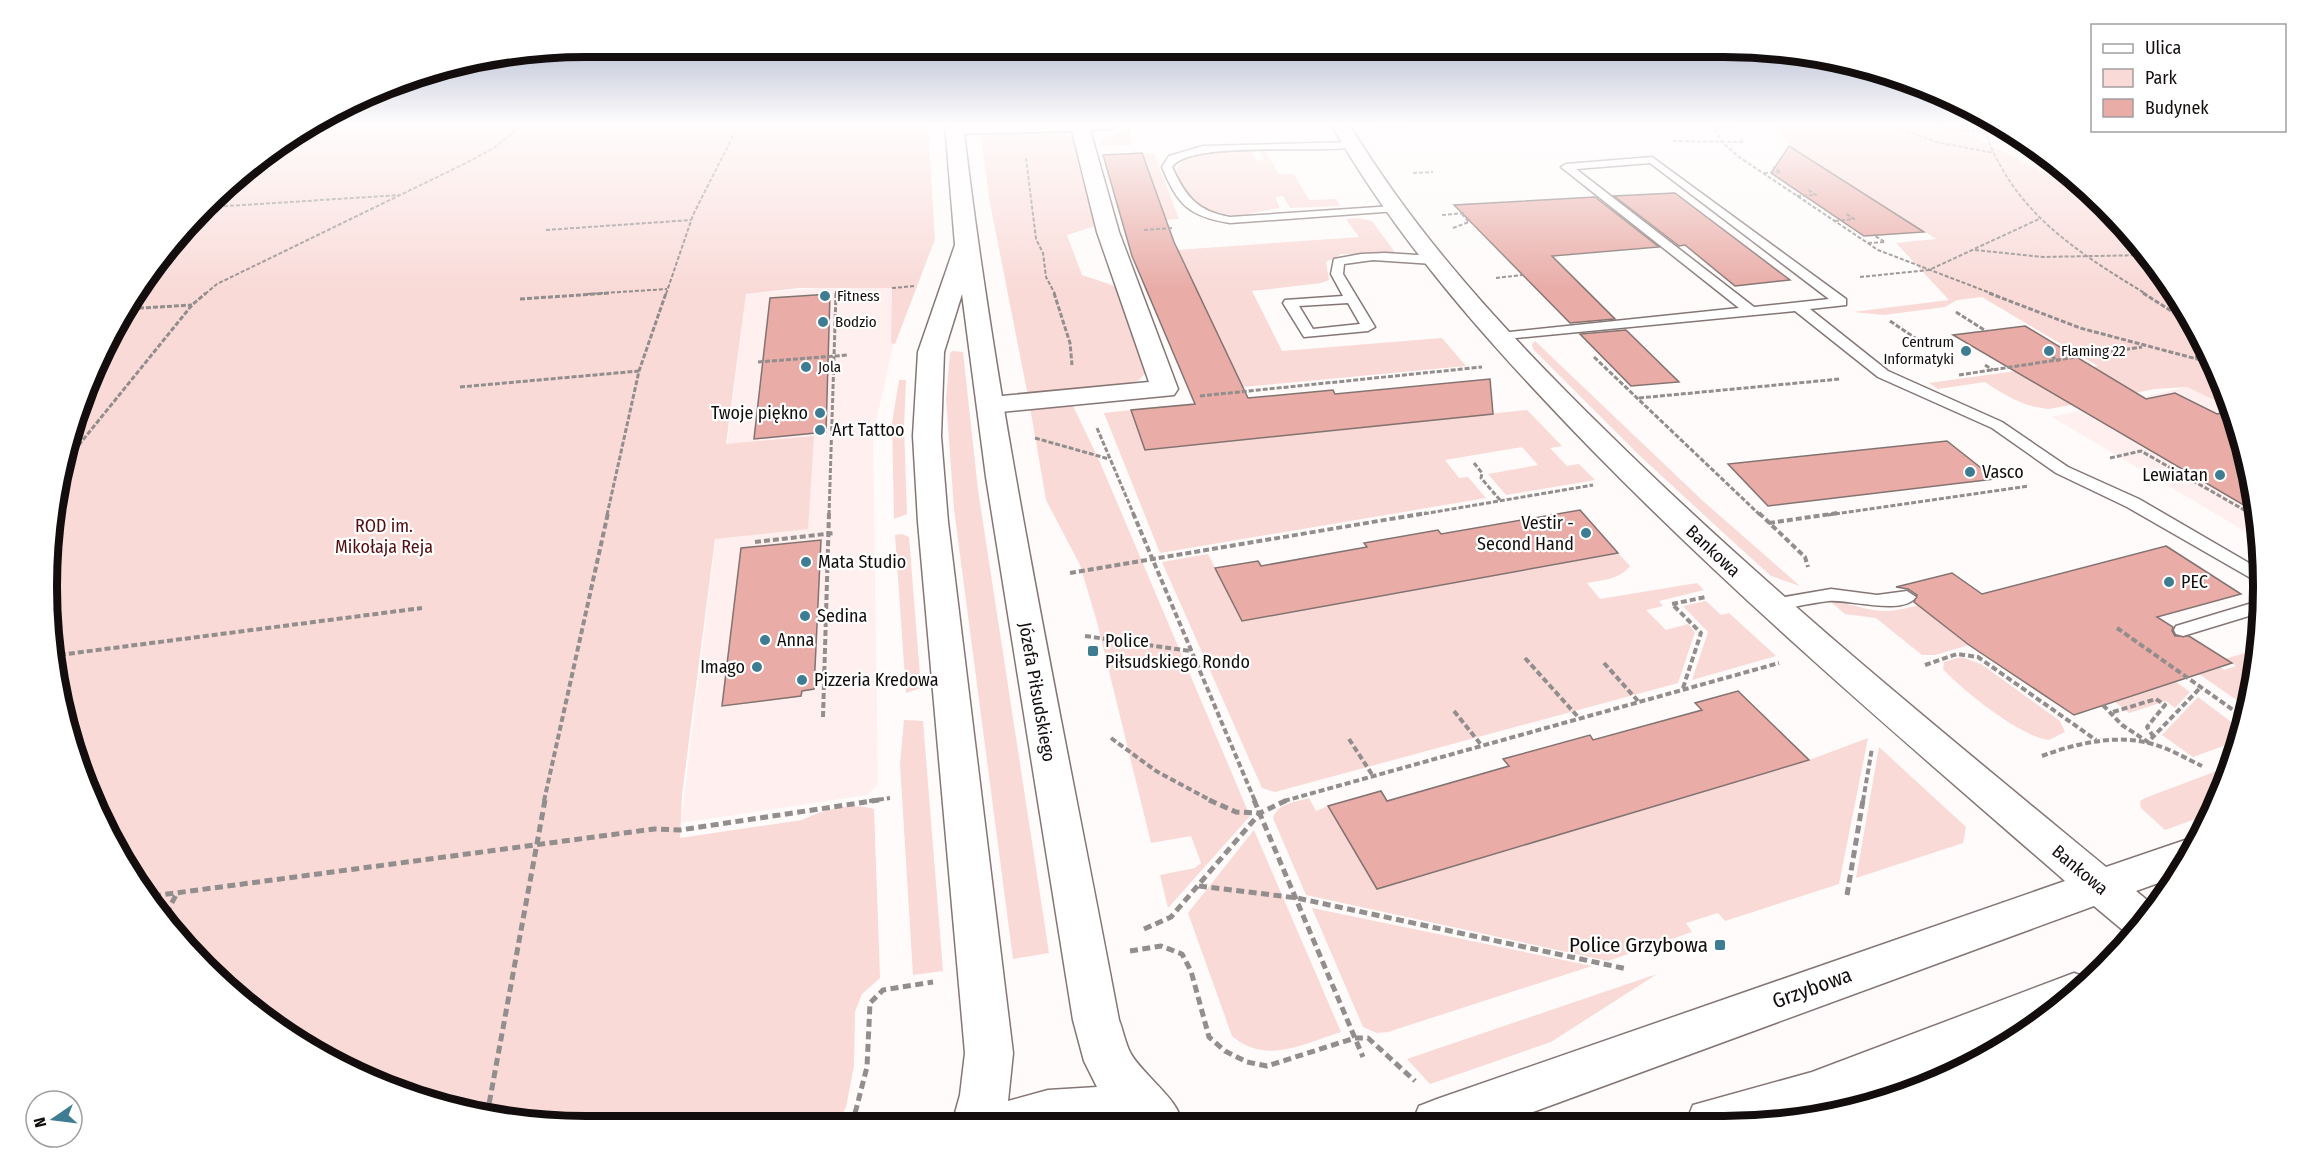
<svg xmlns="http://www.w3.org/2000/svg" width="2310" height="1173" font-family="'Fira Sans Condensed',sans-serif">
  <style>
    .built { fill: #ffefee }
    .green { fill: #f9dad7 }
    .building { fill: #e9aca7; stroke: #827371; stroke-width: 1.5 }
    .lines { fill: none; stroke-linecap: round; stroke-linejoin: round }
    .service-casing { stroke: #857675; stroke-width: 3 }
    .minor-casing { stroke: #857675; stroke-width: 3 }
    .tertiary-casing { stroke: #857675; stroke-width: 3 }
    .path-far3 { stroke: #928e8d; stroke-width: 2; stroke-dasharray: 4 2; stroke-linecap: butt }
    .path-far2 { stroke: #928e8d; stroke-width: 3; stroke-dasharray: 5 2; stroke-linecap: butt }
    .path-far1 { stroke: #928e8d; stroke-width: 4; stroke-dasharray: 6 3; stroke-linecap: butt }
    .path { stroke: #928e8d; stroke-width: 5; stroke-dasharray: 8 4.5; stroke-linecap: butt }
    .service { fill: #fff; fill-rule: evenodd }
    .minor { fill: #fff; fill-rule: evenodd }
    .tertiary { fill: #fff; fill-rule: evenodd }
    .poi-dot { fill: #3e7c92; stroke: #fff; stroke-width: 2 }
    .labels { text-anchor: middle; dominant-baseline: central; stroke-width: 4.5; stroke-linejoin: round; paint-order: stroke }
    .far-poi-label { font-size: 15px; fill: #130e0d; stroke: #fff; text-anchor: start }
    .poi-label { font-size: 18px; fill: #130e0d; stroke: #fff; text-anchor: start }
    .park-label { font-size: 18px; fill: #550e10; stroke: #fff }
    .street-label { font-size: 18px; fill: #130e0d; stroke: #fff }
    .near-poi-label { font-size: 21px; fill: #130e0d; stroke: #fff; text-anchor: end }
    .near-street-label { font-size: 21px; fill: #130e0d; stroke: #fff }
    .rim { fill: none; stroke: #130e0d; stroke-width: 8 }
  </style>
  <rect width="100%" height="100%" fill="#fefbfa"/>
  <!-- built -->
  <g class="built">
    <polygon points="893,282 894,341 873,435 878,784 867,795 681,823 746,294"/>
    <polygon points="2187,387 2233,409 2259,516 2260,540 2052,417"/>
  </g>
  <!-- green -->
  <g class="green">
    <path d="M321,124H928L935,239L895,344L891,343L892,288H799L746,294L726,444L814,436L808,529L715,539L682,795L680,838L802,820C823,810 851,802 874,809L880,978L862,994L855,1012L854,1066L846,1107L837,1125H552L447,1108L348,1071L204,968L102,825L51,657L57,481L87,380L137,287L258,158Z"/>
    <path d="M1774,124H1973L1976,138L2090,194L2129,230L2191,316L2233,409L2187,387L2155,389L2049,409C2024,407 2006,396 1985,382L1938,389L1929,383L2081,362L2090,367L2098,366L1982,297L1957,300L1945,307L1884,315L1853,312L1949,300L1896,243L1936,239L1792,148Z"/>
    <polygon points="1129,129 1132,145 1099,146 1103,139"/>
    <polygon points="1057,130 1075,139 1098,225 1067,235 1082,275 1118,287 1148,370 1139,380 1128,385 1028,396 990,203 980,131"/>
    <path d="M1251,150L1257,161L1264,160L1259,151L1266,152L1279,174H1294L1309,200L1336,199L1340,206L1290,208L1283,196L1275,197L1280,208L1236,216L1202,209L1185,194L1176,170C1188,146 1228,151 1251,150Z"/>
    <polygon points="1142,153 1154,153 1179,219 1166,220"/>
    <polygon points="1358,218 1372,221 1397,255 1342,254 1326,262 1329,280 1321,283 1252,291 1282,351 1442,338 1466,366 1190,392 1163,251 1359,237 1346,219"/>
    <polygon points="1535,341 1703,501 1800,586 1771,576 1729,538 1638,454 1533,349 1532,344"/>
    <polygon points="953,351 963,352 978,490 1049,953 1013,959 954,509 946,399 950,353"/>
    <polygon points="899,380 906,380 904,427 907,514 894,519 892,423"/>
    <polygon points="1072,404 1099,460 1250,816 1168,908 1160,875 1195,868 1201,863 1191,836 1151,843 1097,622 1080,565 1046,500 1030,407"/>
    <polygon points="1131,410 1145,450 1527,410 1562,446 1550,448 1567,466 1579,464 1595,480 1506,495 1488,474 1538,465 1522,447 1445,460 1459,478 1468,477 1486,498 1160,553 1104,413"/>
    <polygon points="902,534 909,537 921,688 906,693 895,535"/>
    <path d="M1618,553L1630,566C1619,580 1602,580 1587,583L1600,599L1697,583L1704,590L1659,601L1663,606L1646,610L1666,630L1688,624L1695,632L1678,683L1275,792L1262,788L1162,562L1208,554L1242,621Z"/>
    <polygon points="1706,601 1721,615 1729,613 1776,656 1692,680 1708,632 1683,606"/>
    <path d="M1838,602C1876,610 1878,616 1919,605L1969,645L1935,655H1922L1876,618L1845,614L1832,603Z"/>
    <polygon points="2198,641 2213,651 2202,655 2224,670 2236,666 2225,659 2258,649 2248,708 2173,656 2172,649"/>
    <path d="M1961,657L1981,664L2060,721L2065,732L2049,740C2021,737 1963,691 1943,669L1944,662Z"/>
    <polygon points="2169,677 2190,692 2175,708 2166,701 2129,713 2114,701"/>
    <polygon points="2198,697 2243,731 2240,740 2193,757 2162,735"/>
    <polygon points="904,720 923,721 943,971 913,975 900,764"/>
    <path d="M1868,738L1839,884L1725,921L1718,913L1686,923L1692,932L1608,961L1306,895L1273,818C1278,803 1295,802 1309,798L1316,811L1328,806L1378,889L1809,760Z"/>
    <polygon points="1879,747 1966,827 1963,843 1856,878"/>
    <polygon points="2230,766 2212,813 2165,830 2141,808 2140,801 2145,798"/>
    <path d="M1254,830L1341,1032C1303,1044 1265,1065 1232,1036L1188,913Z"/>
    <polygon points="1312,908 1592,966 1388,1032 1377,1033 1363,1027"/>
    <polygon points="1657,974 1551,1042 1430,1084 1407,1059"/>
  </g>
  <!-- building -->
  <g class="building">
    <polygon points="1789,146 1924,232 1864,236 1771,173"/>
    <polygon points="1142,153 1174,242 1248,398 1333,390 1335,394 1490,379 1493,414 1145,450 1131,410 1195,404 1132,256 1103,155"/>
    <polygon points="1675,193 1790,280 1735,286 1685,245 1679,246 1614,196"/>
    <polygon points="1595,197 1659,247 1552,256 1615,319 1570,323 1454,205"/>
    <polygon points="830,294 826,432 754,439 770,298"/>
    <polygon points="2025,326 2146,399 2175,393 2217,414 2234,410 2259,514 1953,335"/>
    <polygon points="1626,330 1679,382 1631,386 1580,334"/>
    <polygon points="1947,441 1995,479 1768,506 1728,464"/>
    <polygon points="1580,510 1618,553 1242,621 1215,568 1258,561 1261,566 1367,547 1364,543 1438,530 1441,534"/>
    <polygon points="821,540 814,689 802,691 801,696 722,706 741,548"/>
    <polygon points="2166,546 2241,594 2157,617 2173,627 2172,631 2175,636 2189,636 2232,663 2074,715 1969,645 1914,602 1917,595 1908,589 1896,587 1952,573 1982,594"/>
    <polygon points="1738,691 1809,760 1377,889 1328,806 1381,791 1387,801 1509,766 1503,759 1590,735 1593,740 1702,710 1695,703"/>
  </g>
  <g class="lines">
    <defs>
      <g id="service">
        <path d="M1351,142L1356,145L1355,147C1319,154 1190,140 1172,167C1186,197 1197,211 1230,217L1393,206L1397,207V211L1230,223C1188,216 1178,205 1162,167L1169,156L1203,146Z"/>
        <path d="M1652,157L1846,299V305L1810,309L1888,371L2002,422L2068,467L2139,499L2261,570V584L2127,507L2056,473L1992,428L1878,377L1795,311L1495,340V334L1500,333L1739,308L1561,167L1566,164ZM1650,163L1829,299L1754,307L1576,169Z"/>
        <path d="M1385,253L1433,256L1439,260L1433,264L1373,260L1344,264L1343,274L1375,327L1368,331L1304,337L1283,303L1285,300L1343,296L1331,274L1334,259L1361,254ZM1348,303L1360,324L1313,329L1299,306Z"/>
        <path d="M1831,589L1877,595L1907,591L1916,597C1903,616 1848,599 1829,601C1810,603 1791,608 1773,611L1764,605L1773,599Z"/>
        <polygon points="2262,600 2262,612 2183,636 2176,634 2174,630 2176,626"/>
      </g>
      <g id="minor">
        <polygon points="952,124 1120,124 1111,129 1090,130 1119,232 1178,389 1174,395 991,413 981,411 977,405 981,399 991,397 1149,382 1097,232 1072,131 955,134 946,129"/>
        <path d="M1331,124H1349C1419,240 1510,337 1606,431C1764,587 1935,726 2106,867L2188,839L2197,842L2175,877L2136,891L2157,908L2131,937L2094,906L1503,1123H1412L1419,1106L1437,1099L2065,881C1904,741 1742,603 1593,451C1495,350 1401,247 1331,124Z"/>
        <polygon points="2074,973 2089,978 2052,1015 2010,1040 1821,1115 1794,1122 1686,1122 1693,1105 1812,1072"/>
      </g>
      <path id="tertiary" d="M945,124H963C998,425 1063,723 1119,1020C1123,1030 1125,1042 1130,1052C1140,1073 1183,1102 1181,1124H952L960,1095L965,1053L918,522L913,436L918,352L955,245ZM962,294L986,477L1073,1020L1084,1061L1097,1087L1048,1090L1008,1101L1013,1053L948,522L941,436L944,352Z"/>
    </defs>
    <!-- service casing -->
    <use href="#service" class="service-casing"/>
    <!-- minor casing -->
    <use href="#minor" class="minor-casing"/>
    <!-- tertiary casing -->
    <use href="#tertiary" class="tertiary-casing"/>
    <!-- path-far3 -->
    <g class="path-far3">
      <polyline points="1712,124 1722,142 1739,157 1878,250 1993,294"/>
      <polyline points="1890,124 1936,142 1994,153"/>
      <polyline points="1918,124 2018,137"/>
      <path d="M1986,124C1986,138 1992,151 1999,163C2031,224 2089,259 2146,294"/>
      <polyline points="321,125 325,124"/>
      <polyline points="1712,125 1733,126 1731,124"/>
      <polyline points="1381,128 1402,128"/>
      <polyline points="1673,141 1743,142 1741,139"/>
      <polyline points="1026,158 1036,239 1043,253 1046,277 1055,294"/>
      <polyline points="1413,173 1433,172"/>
      <polyline points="1764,173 1781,172 1773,167"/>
      <polyline points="1797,196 1816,195 1807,189"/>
      <polyline points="212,207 400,195"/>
      <polyline points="1442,215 1465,213"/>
      <polyline points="1835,221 1854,219 1845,213"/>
      <polyline points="1453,228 1469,222 1462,214"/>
      <polyline points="546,230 691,220"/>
      <polyline points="1144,230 1172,228"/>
      <polyline points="1868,243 1885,242 1875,236"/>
      <polyline points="1975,250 2043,257 2147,255"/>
      <polyline points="1860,277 1929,270 2039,219"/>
      <polyline points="1496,278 1522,275"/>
      <polyline points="892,288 915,286"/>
      <polyline points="205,294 217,284 468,162 494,148 523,124"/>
      <polyline points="587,294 667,289"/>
      <polyline points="666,294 693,215 739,124"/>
      <polyline points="836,294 836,291"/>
    </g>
    <!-- path-far2 -->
    <g class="path-far2">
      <polyline points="1054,293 1070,343 1072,365"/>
      <polyline points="1989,293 2080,328 2212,363"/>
      <polyline points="2143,293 2195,326"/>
      <polyline points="520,299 610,293"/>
      <polyline points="125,309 192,305"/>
      <polyline points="1956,312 1986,331"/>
      <polyline points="1890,321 1918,340"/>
      <polyline points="2051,356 2059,361"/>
      <polyline points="1594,357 1760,515"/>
      <polyline points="2195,357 2209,357"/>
      <polyline points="758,362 848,355"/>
      <polyline points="1985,365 1993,370"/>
      <polyline points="1959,375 2142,347"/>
      <polyline points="460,387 639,371"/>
      <polyline points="1200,396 1482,367"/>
      <polyline points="1639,398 1840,379"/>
      <polyline points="1097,428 1134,515"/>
      <polyline points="1035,438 1109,459"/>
      <polyline points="68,445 81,444"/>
      <polyline points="2110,458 2141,451 2253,515"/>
      <polyline points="1474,463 1482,473 1481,478 1500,500"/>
      <polyline points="61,467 192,305 206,293"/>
      <polyline points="607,515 639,371 666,293"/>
      <polyline points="829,515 836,293"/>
      <polyline points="1417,515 1593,485"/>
      <polyline points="1828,515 2029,486"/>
    </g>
    <!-- path-far1 -->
    <g class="path-far1">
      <polyline points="1133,513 1255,801"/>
      <polyline points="1759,513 1805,557 1808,567"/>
      <polyline points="2250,513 2259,518"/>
      <polyline points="1769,523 1838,513"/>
      <polyline points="755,542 834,533"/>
      <polyline points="1070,573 1426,513"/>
      <polyline points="2117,628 2246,719"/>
      <polyline points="1085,636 1190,651"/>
      <polyline points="51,656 422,608"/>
      <polyline points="1525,658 1579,718"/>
      <polyline points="1604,663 1638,701"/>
      <polyline points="1925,665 1957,654 1978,657 2096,740"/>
      <polyline points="1683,688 1701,633 1672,604 1706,597"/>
      <polyline points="2103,705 2122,725 2148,742 2201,687"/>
      <polyline points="1454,711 1482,746"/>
      <polyline points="2113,712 2156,699 2165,705 2147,727 2153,736"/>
      <polyline points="823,717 829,513"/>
      <polyline points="1111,738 1156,771 1212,801"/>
      <polyline points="1349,739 1373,776"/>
      <path d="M2042,756C2077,743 2119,733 2156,745C2172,750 2187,759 2202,766"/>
      <polyline points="544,801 608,513"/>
      <polyline points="869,801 890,798"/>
      <polyline points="1284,801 1779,663"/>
      <polyline points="1863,801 1872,748"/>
    </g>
    <!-- path -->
    <g class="path">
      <polyline points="1209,800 1236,812 1260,813"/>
      <polyline points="1254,800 1363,1057"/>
      <polyline points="1199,886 1297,898 1627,969"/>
      <polyline points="1847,895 1863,800"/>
      <polyline points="153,896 654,829 680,830 879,800"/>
      <polyline points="166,914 177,893"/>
      <polyline points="1144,929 1171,917 1260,813 1287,800"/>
      <polyline points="1130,951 1161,946 1182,954 1191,971 1209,1037 1225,1051 1247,1062 1267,1066 1355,1038 1368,1038 1415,1081"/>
      <polyline points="487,1115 545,800"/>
      <polyline points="852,1125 867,1067 870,1003 883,990 933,982"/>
    </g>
    <!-- service -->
    <use href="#service" class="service"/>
    <!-- minor -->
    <use href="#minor" class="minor"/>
    <!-- tertiary -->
    <use href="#tertiary" class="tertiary"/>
  </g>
  <!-- sky -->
  <linearGradient id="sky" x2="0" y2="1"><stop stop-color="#9ba5c2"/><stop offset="0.43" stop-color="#fffdfd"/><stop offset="1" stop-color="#fffdfd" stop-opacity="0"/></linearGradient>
  <rect width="2310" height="289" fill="url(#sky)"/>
  <!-- markers -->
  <g class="poi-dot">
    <circle cx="825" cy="296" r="6"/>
    <circle cx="823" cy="322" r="6"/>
    <circle cx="1966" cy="351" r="6"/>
    <circle cx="2049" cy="351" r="6"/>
    <circle cx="806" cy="367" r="6"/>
    <circle cx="820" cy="413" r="6"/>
    <circle cx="820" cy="430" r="6"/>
    <circle cx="1970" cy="472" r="6"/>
    <circle cx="2220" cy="475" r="6"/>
    <circle cx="1586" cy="533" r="6"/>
    <circle cx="806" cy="562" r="6"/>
    <circle cx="2169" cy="582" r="6"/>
    <circle cx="805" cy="616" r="6"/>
    <circle cx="765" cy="640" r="6"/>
    <rect x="1087" y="645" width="12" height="12" rx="3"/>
    <circle cx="757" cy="667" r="6"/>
    <circle cx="802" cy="680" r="6"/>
    <rect x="1714" y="939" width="12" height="12" rx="3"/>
  </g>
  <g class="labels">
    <!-- far-poi labels -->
    <g class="far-poi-label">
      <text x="837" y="296">Fitness</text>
      <text x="835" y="322">Bodzio</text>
      <text x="1954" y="342" text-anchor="end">Centrum<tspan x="1954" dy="17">Informatyki</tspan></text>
      <text x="2061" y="351">Flaming 22</text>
      <text x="818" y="367">Jola</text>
    </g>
    <!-- poi labels -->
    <g class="poi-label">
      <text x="808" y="413" text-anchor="end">Twoje piękno</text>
      <text x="832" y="430">Art Tattoo</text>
      <text x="1982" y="472">Vasco</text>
      <text x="2208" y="475" text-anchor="end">Lewiatan</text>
      <text x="1574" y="523" text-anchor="end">Vestir -<tspan x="1574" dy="21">Second Hand</tspan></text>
      <text x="818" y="562">Mata Studio</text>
      <text x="2181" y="582">PEC</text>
      <text x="817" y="616">Sedina</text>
      <text x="777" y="640">Anna</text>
      <text x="1105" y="641">Police<tspan x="1105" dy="21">Piłsudskiego Rondo</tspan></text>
      <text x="745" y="667" text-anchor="end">Imago</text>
      <text x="814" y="680">Pizzeria Kredowa</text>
    </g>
    <!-- park labels -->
    <g class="park-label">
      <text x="384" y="526">ROD im.<tspan x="384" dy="21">Mikołaja Reja</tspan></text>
    </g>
    <!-- street labels -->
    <g class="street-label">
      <text transform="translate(1713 551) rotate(43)">Bankowa</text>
      <text transform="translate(1037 692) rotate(80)">Józefa Piłsudskiego</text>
      <text transform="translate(2080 870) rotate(40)">Bankowa</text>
    </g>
    <!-- near-poi labels -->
    <g class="near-poi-label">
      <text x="1708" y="945">Police Grzybowa</text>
    </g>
    <!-- near-street labels -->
    <g class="near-street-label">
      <text transform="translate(1812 988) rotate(-20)">Grzybowa</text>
    </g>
  </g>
  <!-- crop -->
  <path d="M0 0H2310V1173H0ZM586 57H1724A529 529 0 0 1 2253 586V587A529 529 0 0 1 1724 1116H586A529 529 0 0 1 57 587V586A529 529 0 0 1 586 57Z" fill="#fff" fill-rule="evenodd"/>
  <path class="rim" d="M586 57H1724A529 529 0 0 1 2253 586V587A529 529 0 0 1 1724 1116H586A529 529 0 0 1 57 587V586A529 529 0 0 1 586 57Z"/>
  <!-- legend -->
  <rect x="2091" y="24" width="195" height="108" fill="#ffffff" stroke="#a19f9e" stroke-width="1.5"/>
  <rect x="2103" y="44" width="30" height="9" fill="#ffffff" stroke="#a19f9e" stroke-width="1.5"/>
  <text x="2145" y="54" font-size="18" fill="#130e0d">Ulica</text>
  <rect x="2103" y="69" width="30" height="18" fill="#f9dad7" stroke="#a19f9e" stroke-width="1.5"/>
  <text x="2145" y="84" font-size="18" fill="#130e0d">Park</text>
  <rect x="2103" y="99" width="30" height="18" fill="#e9aca7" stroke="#a19f9e" stroke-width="1.5"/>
  <text x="2145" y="114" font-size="18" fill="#130e0d">Budynek</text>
  <!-- north arrow -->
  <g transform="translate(54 1119) rotate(256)"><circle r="28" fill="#ffffff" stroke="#a19f9e" stroke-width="1.5"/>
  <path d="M0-4.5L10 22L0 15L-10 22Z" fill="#3e7c92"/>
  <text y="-9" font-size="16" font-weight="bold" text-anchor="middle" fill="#130e0d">N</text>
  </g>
</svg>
